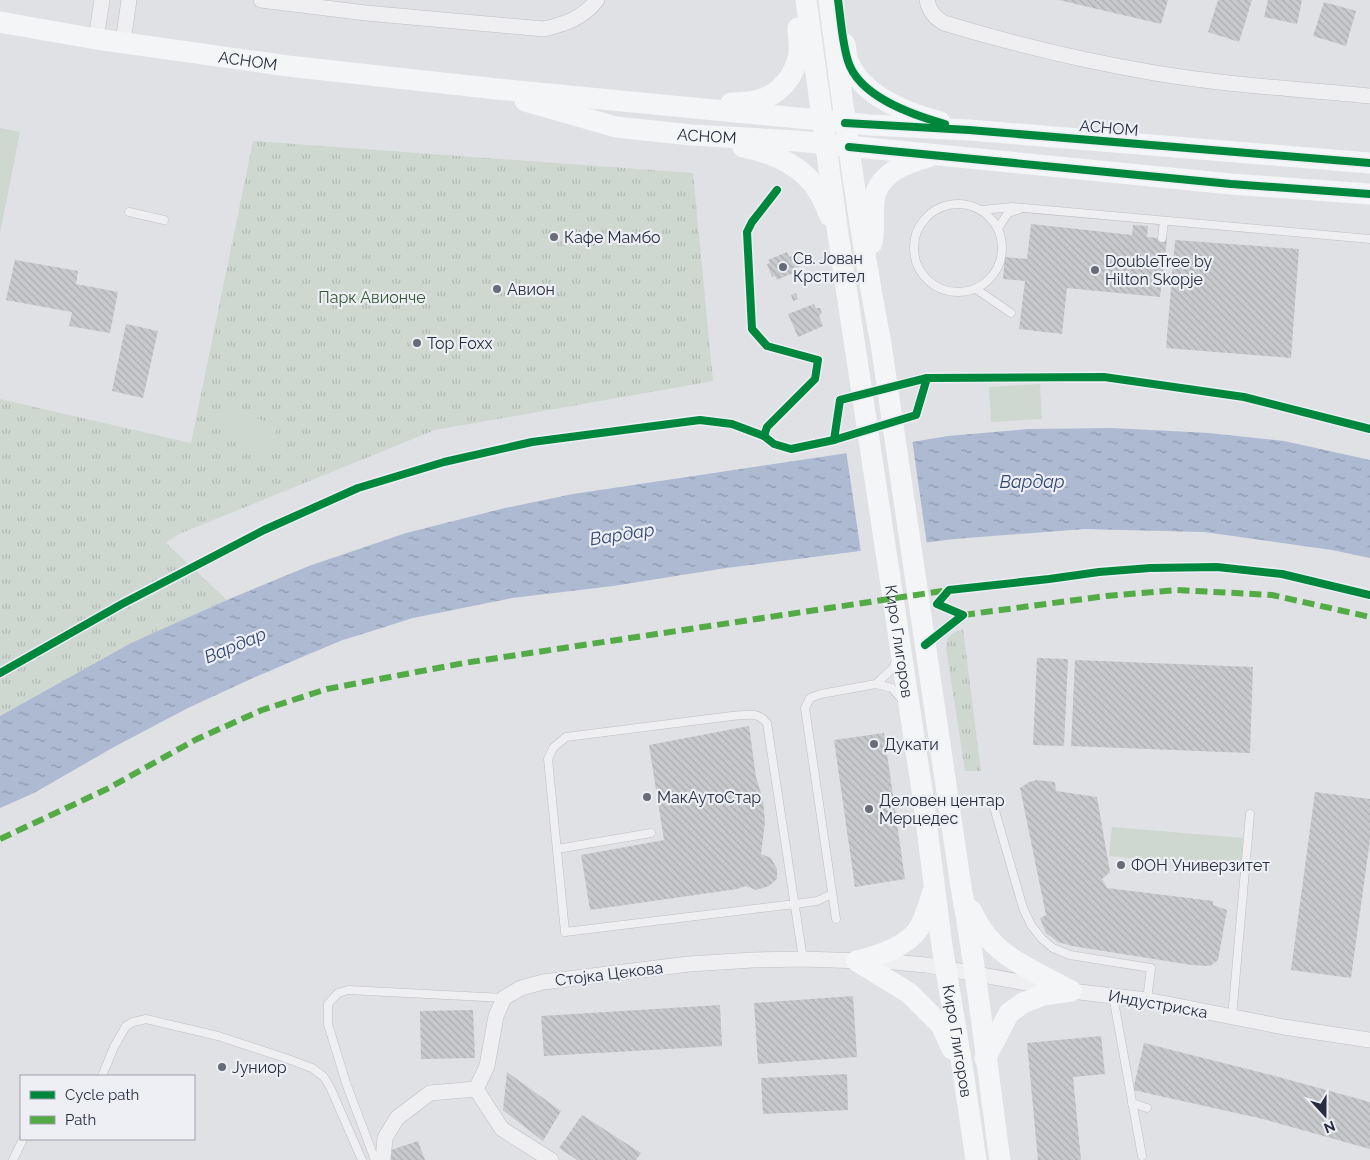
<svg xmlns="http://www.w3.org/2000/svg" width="1370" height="1160" font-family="Raleway,sans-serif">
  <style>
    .grass { fill: url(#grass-tufts) }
    .pitch { fill: #ced8d0 }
    .water { fill: url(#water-ripples) }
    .pier { fill: #dfe1e5 }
    .building { fill: url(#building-back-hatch) }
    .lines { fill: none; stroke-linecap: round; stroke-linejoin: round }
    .lane-casing { stroke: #bebfc3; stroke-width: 9 }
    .street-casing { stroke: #bebfc3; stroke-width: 16 }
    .lane { stroke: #efeff2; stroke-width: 8 }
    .street { stroke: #efeff2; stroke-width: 15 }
    .secondary { stroke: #f3f5f6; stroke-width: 21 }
    .quiet { stroke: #53ab46; stroke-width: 6; stroke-dasharray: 12 6; stroke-linecap: butt }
    .cycleway-casing { stroke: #edeff5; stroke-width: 11 }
    .cycleway { stroke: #00873e; stroke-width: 8 }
    .poi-dot { fill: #676c78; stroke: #edeff5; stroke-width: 2 }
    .labels { text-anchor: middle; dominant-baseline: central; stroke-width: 4.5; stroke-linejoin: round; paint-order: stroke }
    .street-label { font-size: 16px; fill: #272d3e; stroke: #edeff5 }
    .poi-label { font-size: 16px; fill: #272d3e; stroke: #edeff5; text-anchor: start }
    .park-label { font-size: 16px; fill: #375934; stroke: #edeff5 }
    .water-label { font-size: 18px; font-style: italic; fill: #314771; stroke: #edeff5 }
  </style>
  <defs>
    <pattern id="grass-tufts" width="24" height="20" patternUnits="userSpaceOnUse" patternTransform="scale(1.25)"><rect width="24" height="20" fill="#ced8d0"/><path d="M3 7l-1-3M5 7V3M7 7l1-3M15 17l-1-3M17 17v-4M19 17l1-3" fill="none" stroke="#b1bab4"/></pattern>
    <pattern id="water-ripples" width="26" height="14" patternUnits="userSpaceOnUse" patternTransform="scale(1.25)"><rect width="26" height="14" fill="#adbad1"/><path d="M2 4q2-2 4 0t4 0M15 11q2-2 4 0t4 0" fill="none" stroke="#8d98ab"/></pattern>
    <pattern id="building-back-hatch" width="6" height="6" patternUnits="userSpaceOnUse" patternTransform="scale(1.25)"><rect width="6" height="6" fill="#c8c9cd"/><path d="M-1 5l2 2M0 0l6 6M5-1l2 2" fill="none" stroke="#acadb1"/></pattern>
  </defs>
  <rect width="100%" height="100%" fill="#dfe1e5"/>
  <!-- grass -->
  <g class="grass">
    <polygon points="253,141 693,173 713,381 435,430 179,534 166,543 227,600 131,643 0,716 0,399 191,443"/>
    <path d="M963,629L981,771H965L946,648C946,637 953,631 963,629Z"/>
  </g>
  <!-- pitch -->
  <g class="pitch">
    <polygon points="0,128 20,132 0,233"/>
    <polygon points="1040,384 1042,419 991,422 989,387"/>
    <polygon points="229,410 278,425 269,453 221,437"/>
    <polygon points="1112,827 1243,838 1241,867 1109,856"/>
  </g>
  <!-- water -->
  <polygon class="water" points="1112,428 1209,433 1284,441 1370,460 1370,558 1332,550 1204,532 1085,529 954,539 726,568 613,586 512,598 413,618 340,641 253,678 188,708 114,747 34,793 0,808 0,716 131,643 227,600 309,566 406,533 505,508 573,494 841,454 948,436 1029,429"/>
  <!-- pier -->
  <polygon class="pier" points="912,439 927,545 861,553 846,450"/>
  <!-- building -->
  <g class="building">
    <polygon points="1059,0 1168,0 1161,24"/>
    <polygon points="1218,0 1252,0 1239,42 1208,32"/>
    <polygon points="1268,0 1302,0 1297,24 1264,17"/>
    <polygon points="1324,2 1356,11 1346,46 1313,36"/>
    <polygon points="1031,224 1132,235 1133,225 1148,226 1147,237 1167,239 1160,297 1067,288 1062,334 1019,329 1025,281 1003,279 1005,257 1027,259"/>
    <polygon points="1175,240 1299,249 1291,358 1166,348"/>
    <polygon points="787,252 789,257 795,254 801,266 794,268 795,272 777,280 775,276 772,277 767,264 770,263 768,260"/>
    <polygon points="15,260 78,271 76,284 118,292 110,333 69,326 72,312 6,300"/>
    <polygon points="796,293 798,299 793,301 791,295"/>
    <polygon points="814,304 816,308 820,308 822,313 819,316 823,326 798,337 788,314"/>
    <polygon points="126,324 158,331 143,398 112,391"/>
    <polygon points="1037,658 1068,659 1064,746 1033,745"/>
    <polygon points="1075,660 1253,667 1250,753 1071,746"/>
    <polygon points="749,726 756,777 763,800 765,822 761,854 771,858 777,869 777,879 769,886 756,890 746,886 737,889 590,910 581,855 664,840 649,745"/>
    <polygon points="884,733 905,879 855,887 834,740"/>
    <polygon points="1037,780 1055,782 1056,791 1097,797 1110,872 1102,879 1107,888 1213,901 1213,905 1227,910 1218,960 1210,966 1192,965 1072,946 1058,942 1046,933 1040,918 1046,915 1020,788 1029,782"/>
    <polygon points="1315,792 1370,799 1370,840 1351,978 1291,970"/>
    <polygon points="853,996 857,1057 758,1064 754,1003"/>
    <polygon points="720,1005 722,1046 544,1056 541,1016"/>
    <polygon points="473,1010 475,1058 421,1059 420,1011"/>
    <polygon points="1101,1036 1105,1074 1073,1077 1081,1160 1038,1160 1027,1043"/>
    <polygon points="1144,1043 1275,1076 1370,1102 1370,1149 1263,1119 1133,1090"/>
    <polygon points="507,1072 561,1111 543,1141 503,1110"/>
    <polygon points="847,1074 848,1110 763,1114 761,1078"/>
    <polygon points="582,1115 641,1153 636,1160 577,1160 559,1148"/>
    <polygon points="418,1141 425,1160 391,1160 388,1151"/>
  </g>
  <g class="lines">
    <defs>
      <g id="lane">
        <circle cx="958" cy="248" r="44"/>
        <polyline points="982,210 1012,207 1370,239"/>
        <polyline points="129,212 164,220"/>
        <polyline points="998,228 1008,213 1020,209"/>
        <polyline points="1162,238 1164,221"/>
        <polyline points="976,289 1011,313"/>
        <polyline points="876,684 893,668 896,661"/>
        <polyline points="993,804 1023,908 1031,925 1042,939 1053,948 1070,955 1151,968 1147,1000"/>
        <polyline points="557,849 651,833"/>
        <polyline points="836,919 805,708 810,698 821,694 876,684 892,688 903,701"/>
        <path d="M803,959L767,723C757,711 747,715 732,716L566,737L553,748L548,759L565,932L795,904L817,901L832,894"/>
        <polyline points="1113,996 1142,1156"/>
        <polyline points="1232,1017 1250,814"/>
        <polyline points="102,1076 114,1047 126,1026 133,1022 146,1019 218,1036 288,1059 312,1068 324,1077 330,1087 362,1160"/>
        <polyline points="1132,1103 1147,1108"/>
        <polyline points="13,1160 23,1139"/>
        <polyline points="375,1160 346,1083 328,1024 328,1004 338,993 348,990 504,998"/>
      </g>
      <g id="street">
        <path d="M261,0L366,13L544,29C565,24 583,18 597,0"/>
        <path d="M927,0C929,11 935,18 944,23C1013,44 1084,61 1155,73C1226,85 1298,89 1370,96"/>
        <polyline points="96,39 102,0"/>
        <polyline points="123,42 129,0"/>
        <polyline points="476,1089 502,1129 551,1160"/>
        <polyline points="383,1160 385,1138 397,1118 430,1093 476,1089 487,1066 496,1016 504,998 521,988 543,982 689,964 753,960 803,959 893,962 926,965 1071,991 1147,1000 1284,1027 1370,1040"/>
      </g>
    </defs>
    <!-- lane casing -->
    <use href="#lane" class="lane-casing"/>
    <!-- street casing -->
    <use href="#street" class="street-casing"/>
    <!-- lane -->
    <use href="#lane" class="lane"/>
    <!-- street -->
    <use href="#street" class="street"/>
    <!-- secondary -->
    <g class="secondary">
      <path id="s1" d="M806,0L838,234L923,797L942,946L964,1078L976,1160"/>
      <path d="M829,0C844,115 859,230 881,344L961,887C978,977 987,1069 1000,1160"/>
      <path id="s2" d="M0,22L96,39L288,66L497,89L871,125L969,130L1370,163"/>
      <path d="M845,44C846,50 846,58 849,63C863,97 907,113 940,122"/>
      <path id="s3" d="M525,101L616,127L691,135L797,141L1231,184L1370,194"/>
      <path d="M731,103C756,103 775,99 790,77C794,70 799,60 799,51C800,44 798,35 798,28"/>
      <path d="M743,147C773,153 804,166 820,194C824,201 827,209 830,216"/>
      <path d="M872,243C875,229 872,215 874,201C877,174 905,163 928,157"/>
      <path d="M971,910C977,923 984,935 995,945C1016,965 1046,977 1071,991"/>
      <polyline points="857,961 909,993 941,1025 952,1049"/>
      <path d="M857,961C877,956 907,947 919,928C926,917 929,904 933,891"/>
      <polyline points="985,1059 1009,1013 1023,1003 1043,995 1071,991"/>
    </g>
    <!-- quiet -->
    <g class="quiet">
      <polyline points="963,615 1106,596 1177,590 1272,595 1370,617"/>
      <polyline points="0,839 107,789 197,739 262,710 327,689 464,663 949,590"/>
    </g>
    <defs>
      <g id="cycleway">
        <path d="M838,0C841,20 842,42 848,61C859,97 913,115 945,124"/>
        <polyline points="845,123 969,130 1370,163"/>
        <polyline points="849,147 1231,184 1370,194"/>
        <polyline points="764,436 767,427 815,379 818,360 767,346 752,329 747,232 752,222 777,190"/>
        <polyline points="834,440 840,400 927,378"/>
        <polyline points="925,645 963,615 937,604 949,590 1049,579 1099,572 1150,568 1217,567 1282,574 1370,595"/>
        <polyline points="0,673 122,604 264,530 358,488 444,462 532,442 700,420 732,424 764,436 774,444 791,449 834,440 916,415 927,378 1104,377 1244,397 1370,429"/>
      </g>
    </defs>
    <!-- cycleway casing -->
    <use href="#cycleway" class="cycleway-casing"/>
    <!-- cycleway -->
    <use href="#cycleway" class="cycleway"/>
  </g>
  <!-- markers -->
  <g class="poi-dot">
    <circle cx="554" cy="237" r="5"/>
    <circle cx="783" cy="267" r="5"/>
    <circle cx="1095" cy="270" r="5"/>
    <circle cx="497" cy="289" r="5"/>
    <circle cx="417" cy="343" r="5"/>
    <circle cx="874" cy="744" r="5"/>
    <circle cx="647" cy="797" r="5"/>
    <circle cx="869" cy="809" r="5"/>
    <circle cx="1121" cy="865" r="5"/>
    <circle cx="222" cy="1067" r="5"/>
  </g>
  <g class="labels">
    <!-- street labels -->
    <g class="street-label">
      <text stroke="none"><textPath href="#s2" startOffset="251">АСНОМ</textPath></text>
      <text transform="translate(1109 128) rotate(5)">АСНОМ</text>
      <text stroke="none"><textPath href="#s3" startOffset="186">АСНОМ</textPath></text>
      <text stroke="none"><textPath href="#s1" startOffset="648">Киро Глигоров</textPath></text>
      <text transform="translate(609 974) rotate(-7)">Стојка Цекова</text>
      <text transform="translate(1158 1004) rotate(10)">Индустриска</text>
      <text stroke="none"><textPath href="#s1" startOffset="1052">Киро Глигоров</textPath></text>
    </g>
    <!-- poi labels -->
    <g class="poi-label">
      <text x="564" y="237">Кафе Мамбо</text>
      <text x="793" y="258">Св. Јован<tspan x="793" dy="18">Крстител</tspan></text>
      <text x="1105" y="261">DoubleTree by<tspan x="1105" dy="18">Hilton Skopje</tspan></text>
      <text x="507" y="289">Авион</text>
      <text x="427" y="343">Top Foxx</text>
      <text x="884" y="744">Дукати</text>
      <text x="657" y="797">МакАутоСтар</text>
      <text x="879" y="800">Деловен центар<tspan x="879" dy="18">Мерцедес</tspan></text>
      <text x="1131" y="865">ФОН Универзитет</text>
      <text x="232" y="1067">Јуниор</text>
    </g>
    <!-- park labels -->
    <g class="park-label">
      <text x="372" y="297">Парк Авионче</text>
    </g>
    <!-- water labels -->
    <g class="water-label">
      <text x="1032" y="481">Вардар</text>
      <text transform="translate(622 534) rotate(-9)">Вардар</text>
      <text transform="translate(235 645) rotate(-23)">Вардар</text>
    </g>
  </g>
  <!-- legend -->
  <rect x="20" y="1075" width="175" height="65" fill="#edeff5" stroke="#9ea1ac"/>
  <rect x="30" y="1091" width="25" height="8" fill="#00873e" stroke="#9ea1ac"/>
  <text x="65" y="1100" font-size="15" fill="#272d3e">Cycle path</text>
  <rect x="30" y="1116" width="25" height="8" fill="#53ab46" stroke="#9ea1ac"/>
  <text x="65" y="1125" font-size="15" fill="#272d3e">Path</text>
  <!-- north arrow -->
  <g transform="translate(1325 1115) rotate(159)" stroke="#edeff5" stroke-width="4" paint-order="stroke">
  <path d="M0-4L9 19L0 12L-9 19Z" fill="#272d3e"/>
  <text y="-8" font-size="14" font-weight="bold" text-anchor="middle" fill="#272d3e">N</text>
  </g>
</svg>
